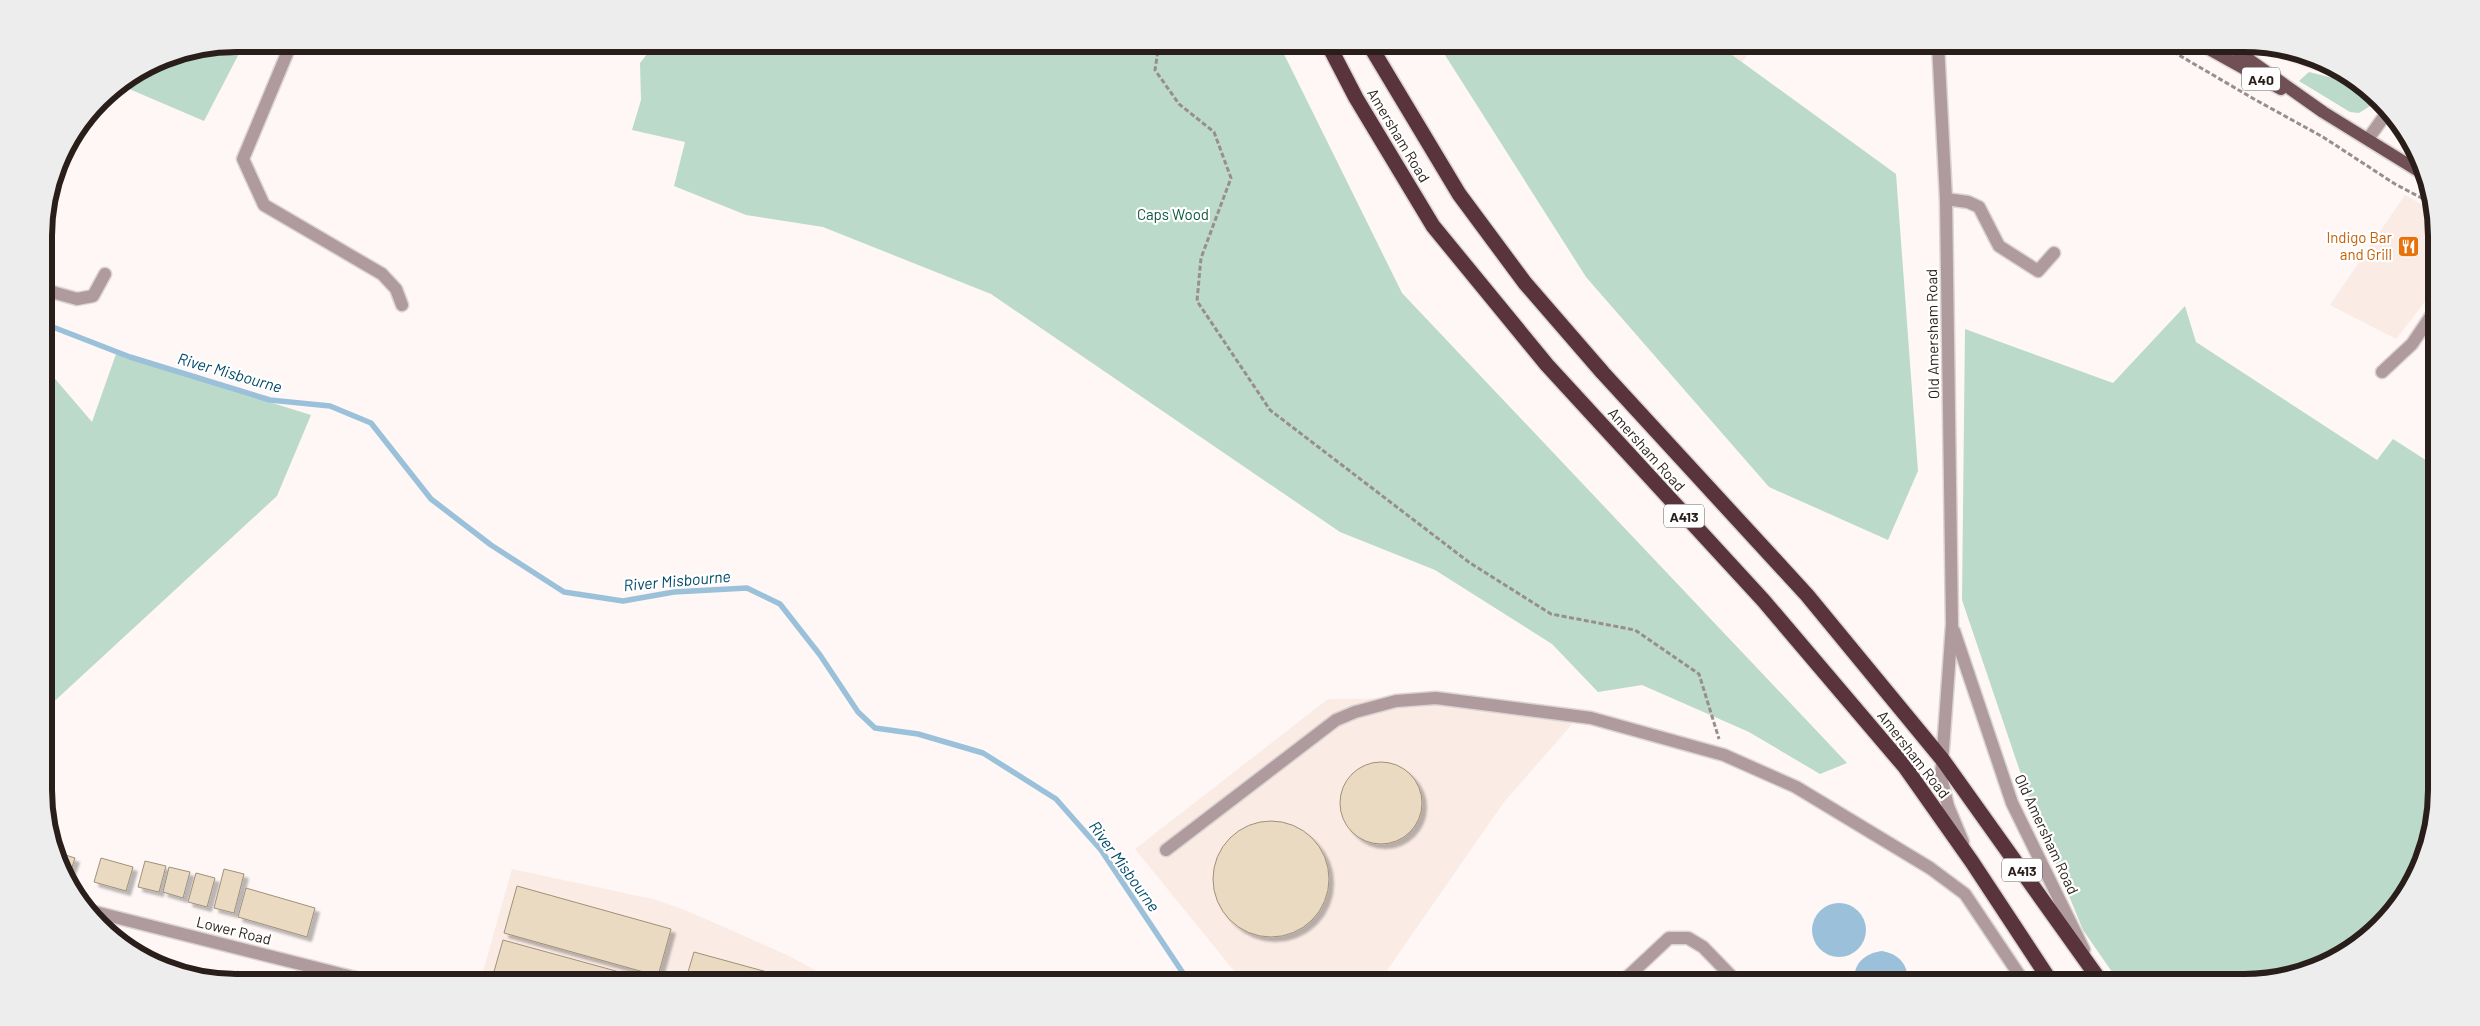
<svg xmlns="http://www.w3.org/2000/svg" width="2480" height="1026" font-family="Barlow,sans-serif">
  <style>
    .built { fill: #faebe4 }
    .green { fill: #bbdaca }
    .water { fill: #9ac1d9 }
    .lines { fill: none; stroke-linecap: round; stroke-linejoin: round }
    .stream { stroke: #9ac1d9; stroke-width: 5.5 }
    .building { fill: #eadac1; stroke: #9f9078; filter: url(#shadow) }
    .minor-casing { stroke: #dcd4d2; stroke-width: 15 }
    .major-casing { stroke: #dcd4d2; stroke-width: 15 }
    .highway-casing { stroke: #dcd4d2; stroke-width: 18 }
    .path { stroke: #988f8d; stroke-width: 3; stroke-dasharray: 5 2.5; stroke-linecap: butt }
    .minor { stroke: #af9b9e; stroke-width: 12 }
    .major { stroke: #704f55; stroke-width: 12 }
    .highway { stroke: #59343c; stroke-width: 15 }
    .labels { text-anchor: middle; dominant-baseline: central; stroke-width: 4.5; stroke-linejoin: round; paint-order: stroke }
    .shield { fill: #fff; stroke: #69625f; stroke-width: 1 }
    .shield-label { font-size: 14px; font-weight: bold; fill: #291e1a }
    .street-label { font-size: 15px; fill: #291e1a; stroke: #fff }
    .park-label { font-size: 15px; fill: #0d593e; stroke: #fff }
    .food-label { font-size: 15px; fill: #c56008; stroke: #fff; text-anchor: end }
    .water-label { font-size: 16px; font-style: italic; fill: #004b6b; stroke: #fff }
    .rim { fill: none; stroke: #291e1a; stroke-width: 6 }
  </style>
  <defs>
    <filter id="shadow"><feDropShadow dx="4.5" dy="4.5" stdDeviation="1" flood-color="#0004"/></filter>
  </defs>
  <rect width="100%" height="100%" fill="#fef7f5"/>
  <!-- built -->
  <g class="built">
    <polygon points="1717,44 1757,44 1742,62"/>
    <polygon points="2289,51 2306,54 2355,81 2349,82 2280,59"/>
    <polygon points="2405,195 2435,212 2435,289 2396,339 2330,305"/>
    <polygon points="1422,698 1580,715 1504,802 1379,982 1243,982 1135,849 1328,699"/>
    <polygon points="512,869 657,900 685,910 787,955 837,982 480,982"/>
  </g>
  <!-- green -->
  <g class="green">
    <polygon points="237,44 244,44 204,121 120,85 163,58"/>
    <polygon points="655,44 1279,44 1402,293 1847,763 1820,774 1749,732 1642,685 1598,692 1552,644 1435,570 1340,532 991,294 823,227 746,215 674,186 685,142 632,130 641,100 640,63"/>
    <polygon points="1438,44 1717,44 1896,174 1918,471 1888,540 1769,487 1586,277"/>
    <polygon points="2309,72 2349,82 2355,81 2378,101 2359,113 2350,112 2299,81"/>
    <polygon points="2185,306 2196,342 2377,460 2393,439 2435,466 2436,789 2426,852 2397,907 2361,943 2306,972 2256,982 2119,982 2083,930 2030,801 1962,600 1965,329 2113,383"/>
    <polygon points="116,354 311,415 277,496 47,708 45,367 92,422"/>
  </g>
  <!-- water -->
  <g class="water">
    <circle cx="1839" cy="930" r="27"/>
    <path d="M1882,951C1899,954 1908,964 1908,982H1855C1852,964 1865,953 1882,951Z"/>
  </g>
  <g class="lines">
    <!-- stream -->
    <polyline class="stream" points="45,324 130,357 270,400 330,406 371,423 431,499 491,545 564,592 623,601 674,592 747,588 780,604 820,655 858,712 875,728 918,734 983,753 1056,799 1101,850 1189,982"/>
  </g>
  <!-- building -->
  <g class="building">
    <circle cx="1381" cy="803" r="41"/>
    <circle cx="1271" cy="879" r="58"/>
    <polygon points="56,852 75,858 69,876 63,874"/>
    <polygon points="101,858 133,867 126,891 94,882"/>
    <polygon points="145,861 166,866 159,892 138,887"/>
    <polygon points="169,867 190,872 183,898 163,892"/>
    <polygon points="224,869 244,874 234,913 214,908"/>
    <polygon points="196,873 215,878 207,907 188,902"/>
    <polygon points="517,886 671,929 658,976 504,933"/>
    <polygon points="246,888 315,908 307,937 238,917"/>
    <polygon points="503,940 656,982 491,982"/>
    <polygon points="694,952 800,981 800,982 685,982"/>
    <polygon points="237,971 273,981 272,982 234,982"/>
  </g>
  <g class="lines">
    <defs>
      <g id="minor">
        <polyline points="291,44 243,159 264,205 382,274 396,289 402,305"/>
        <polyline points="1938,44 1946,199 1952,624 1941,777 1948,806 1963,842"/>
        <polyline points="2368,139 2388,111"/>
        <polyline points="1946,199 1968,202 1979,207 1999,246 2038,271 2054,253"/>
        <polyline points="45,290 77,299 93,296 105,274"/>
        <polyline points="2382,372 2412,344 2435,310"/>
        <polyline points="1954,631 2012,803 2084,950"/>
        <polyline points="1166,850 1336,720 1355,712 1396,701 1436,698 1591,718 1724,755 1796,787 1930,868 1965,894 2024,982"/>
        <polyline points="87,910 372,982"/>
        <polyline points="1622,982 1669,938 1688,938 1703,947 1737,982"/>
      </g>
      <g id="major">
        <polyline points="2200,44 2281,89"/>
        <polyline points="2227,44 2323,112 2425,175"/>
      </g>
      <g id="highway">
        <polyline points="1328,44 1356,98 1433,226 1547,365 1763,600 1905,767 1972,862 2051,982"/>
        <polyline points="1369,44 1459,194 1525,283 1603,373 1807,595 1942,759 2101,982"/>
      </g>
    </defs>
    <!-- minor casing -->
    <use href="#minor" class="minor-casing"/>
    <!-- major casing -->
    <use href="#major" class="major-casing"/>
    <!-- highway casing -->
    <use href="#highway" class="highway-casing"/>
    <!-- path -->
    <g class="path">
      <polyline points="1159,44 1155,70 1179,104 1214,132 1231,178 1201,258 1197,301 1270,410 1470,563 1551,614 1635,630 1699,674 1719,739"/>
      <polyline points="2160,44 2254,99 2323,137 2395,184 2433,204"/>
    </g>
    <!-- minor -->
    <use href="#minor" class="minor"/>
    <!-- major -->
    <use href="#major" class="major"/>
    <!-- highway -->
    <use href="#highway" class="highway"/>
  </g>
  <!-- icons -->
  <defs>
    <symbol id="restaurant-square" viewBox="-11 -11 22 22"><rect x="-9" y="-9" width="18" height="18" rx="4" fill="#e8710a" stroke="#fff"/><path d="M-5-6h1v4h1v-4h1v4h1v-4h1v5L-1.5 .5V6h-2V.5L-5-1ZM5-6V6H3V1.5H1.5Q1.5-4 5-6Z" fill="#fff"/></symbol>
  </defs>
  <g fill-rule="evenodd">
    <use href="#restaurant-square" x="2396" y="234" width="25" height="25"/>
  </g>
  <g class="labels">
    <!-- shield labels -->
    <g class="shield">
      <rect x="2242" y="67.5" width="38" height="23" rx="4"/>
      <rect x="1664" y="504.5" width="40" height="23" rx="4"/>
      <rect x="2002" y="858.5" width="40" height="23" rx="4"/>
    </g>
    <g class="shield-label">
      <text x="2261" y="79">A40</text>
      <text x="1684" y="516">A413</text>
      <text x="2022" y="870">A413</text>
    </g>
    <!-- street labels -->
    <g class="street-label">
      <text transform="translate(1399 135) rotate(59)">Amersham Road</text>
      <text transform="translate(1932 334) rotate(-91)">Old Amersham Road</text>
      <text transform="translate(1647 449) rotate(48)">Amersham Road</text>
      <text transform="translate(1914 754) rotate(52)">Amersham Road</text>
      <text transform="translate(2047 834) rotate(65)">Old Amersham Road</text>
      <text transform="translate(234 930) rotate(14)">Lower Road</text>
    </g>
    <!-- park labels -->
    <g class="park-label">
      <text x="1173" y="214">Caps Wood</text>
    </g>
    <!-- food labels -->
    <g class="food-label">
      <text x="2392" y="237">Indigo Bar<tspan x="2392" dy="17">and Grill</tspan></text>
    </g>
    <!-- water labels -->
    <g class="water-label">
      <text transform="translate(230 372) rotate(16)">River Misbourne</text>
      <text transform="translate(677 580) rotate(-5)">River Misbourne</text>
      <text transform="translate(1125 866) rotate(54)">River Misbourne</text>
    </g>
  </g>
  <!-- crop -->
  <path d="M0 0H2480V1026H0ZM236 52H2244A184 184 0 0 1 2428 236V790A184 184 0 0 1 2244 974H236A184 184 0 0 1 52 790V236A184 184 0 0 1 236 52Z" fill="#eeeded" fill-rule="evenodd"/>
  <path class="rim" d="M236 52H2244A184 184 0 0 1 2428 236V790A184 184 0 0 1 2244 974H236A184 184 0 0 1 52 790V236A184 184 0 0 1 236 52Z"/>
</svg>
